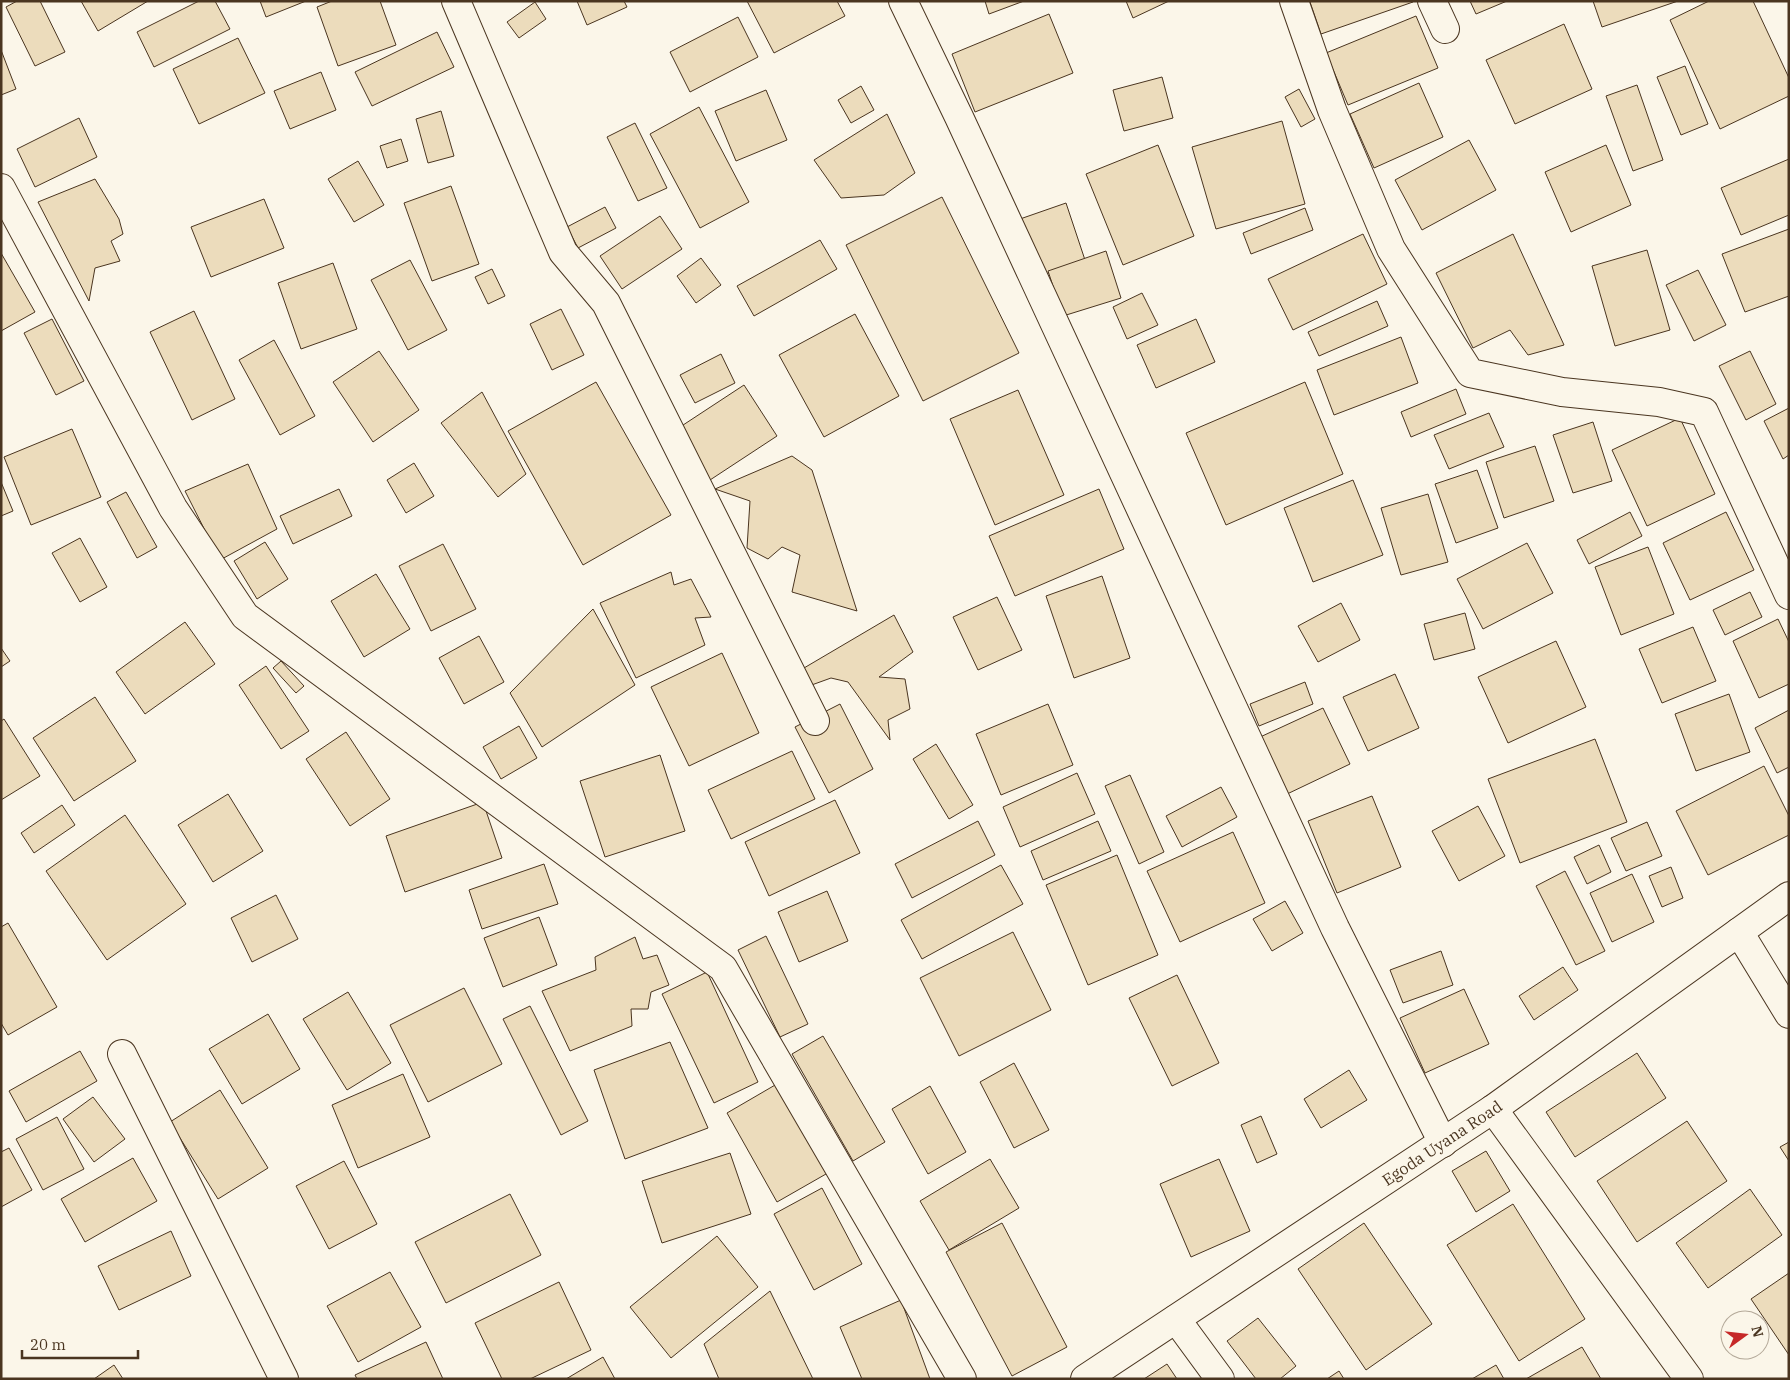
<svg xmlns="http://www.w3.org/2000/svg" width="1790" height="1380" font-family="'IBM Plex Serif',serif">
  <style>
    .building { fill: #ecdcbc; stroke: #4a3520 }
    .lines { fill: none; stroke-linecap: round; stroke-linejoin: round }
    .minor-casing { stroke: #4a3520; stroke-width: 30 }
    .primary-casing { stroke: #4a3520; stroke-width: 30 }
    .minor { stroke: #fbf6e9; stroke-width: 28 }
    .primary { stroke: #fbf6e9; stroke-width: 28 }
    .labels { text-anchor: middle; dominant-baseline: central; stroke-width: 4; stroke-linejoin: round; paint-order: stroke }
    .street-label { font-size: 16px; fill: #4a3520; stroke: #fbf6e9 }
  </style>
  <rect width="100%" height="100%" fill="#fbf6e9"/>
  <!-- building -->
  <g class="building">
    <polygon points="17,1 40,1 65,52 35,66 6,7"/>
    <polygon points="81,1 148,1 98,31"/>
    <polygon points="199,1 215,1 230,29 154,67 137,32"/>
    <polygon points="260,1 306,1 266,17"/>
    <polygon points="332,1 380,1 396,45 338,66 317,7"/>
    <polygon points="577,1 624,1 627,7 587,25"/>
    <polygon points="747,1 837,1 845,16 774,53"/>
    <polygon points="985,1 1024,1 989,14"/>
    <polygon points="1126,1 1169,1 1133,18"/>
    <polygon points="1313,1 1413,1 1413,2 1321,34 1310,2"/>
    <polygon points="1470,1 1507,1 1476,14"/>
    <polygon points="1593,1 1678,1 1602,27"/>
    <polygon points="1709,1 1753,1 1789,78 1789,96 1720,129 1670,20"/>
    <polygon points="535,2 546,19 519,38 507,22"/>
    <polygon points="1049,14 1073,73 975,112 952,54"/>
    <polygon points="1416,16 1438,68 1348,105 1326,53"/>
    <polygon points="738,17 758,57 690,92 670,52"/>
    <polygon points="1564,24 1592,89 1515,124 1486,60"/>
    <polygon points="437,32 454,67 372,106 355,72"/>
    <polygon points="238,38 265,93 199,124 173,69"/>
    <polygon points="1,50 16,89 1,95"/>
    <polygon points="1685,66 1708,124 1681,135 1657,77"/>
    <polygon points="321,72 336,110 290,129 274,91"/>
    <polygon points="1162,77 1173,118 1124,131 1113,90"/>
    <polygon points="1419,83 1443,137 1374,168 1350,114"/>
    <polygon points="1637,85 1663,160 1633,171 1606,96"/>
    <polygon points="861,86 874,110 851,123 838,100"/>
    <polygon points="1299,89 1315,119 1301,127 1285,97"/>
    <polygon points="766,90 787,140 736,161 715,111"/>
    <polygon points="699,107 749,202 700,228 650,134"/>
    <polygon points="441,111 454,156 428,163 416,119"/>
    <polygon points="887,114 915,173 884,195 841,198 814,160"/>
    <polygon points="79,118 97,157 35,187 17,149"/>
    <polygon points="1282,121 1305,204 1216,229 1192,147"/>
    <polygon points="635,123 667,188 638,201 607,137"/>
    <polygon points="401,139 408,161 387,168 380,146"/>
    <polygon points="1469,140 1496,190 1422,230 1395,180"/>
    <polygon points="1158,145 1194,236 1123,265 1086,174"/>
    <polygon points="1606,145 1631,205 1571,232 1545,172"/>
    <polygon points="1789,159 1789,215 1741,235 1721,188"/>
    <polygon points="358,161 384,205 354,222 328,179"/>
    <polygon points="95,179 119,219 123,234 111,241 120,261 95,268 89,301 38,202"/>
    <polygon points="451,186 479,264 432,281 404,203"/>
    <polygon points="942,197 1019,353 923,401 846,245"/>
    <polygon points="264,199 284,248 211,277 191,227"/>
    <polygon points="1066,203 1085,260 1040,276 1020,219"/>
    <polygon points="605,207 616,228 578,248 567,227"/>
    <polygon points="1305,208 1313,230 1251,254 1243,233"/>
    <polygon points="660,216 682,249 622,289 600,256"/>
    <polygon points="1789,229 1789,296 1745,312 1722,254"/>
    <polygon points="1363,234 1387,284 1293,330 1268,279"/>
    <polygon points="1513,234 1564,345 1528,355 1510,330 1473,348 1436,273"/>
    <polygon points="820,240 837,269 754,316 737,286"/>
    <polygon points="1647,250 1670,330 1615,346 1592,266"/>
    <polygon points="1106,251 1121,298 1063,316 1048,271"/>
    <polygon points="1,253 35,312 1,331"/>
    <polygon points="701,258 721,285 696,303 677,276"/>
    <polygon points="410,260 447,330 408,350 371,280"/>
    <polygon points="333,263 357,329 301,349 278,283"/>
    <polygon points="492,269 505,296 488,304 475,277"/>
    <polygon points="1698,270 1726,325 1694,341 1666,285"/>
    <polygon points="1142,293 1158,325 1127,339 1113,307"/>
    <polygon points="1377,301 1388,326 1319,356 1308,332"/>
    <polygon points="561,309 584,355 552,370 530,324"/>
    <polygon points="194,311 235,399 192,420 150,332"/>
    <polygon points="855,314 899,396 824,437 779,355"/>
    <polygon points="52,319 84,381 56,395 24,333"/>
    <polygon points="1196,319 1215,362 1156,388 1137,345"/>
    <polygon points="1401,337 1418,383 1334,415 1317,370"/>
    <polygon points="274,340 315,416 280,435 239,360"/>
    <polygon points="379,351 419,410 373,442 333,382"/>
    <polygon points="1750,351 1776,404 1746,420 1719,366"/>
    <polygon points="721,354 735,383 695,403 680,375"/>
    <polygon points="596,382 671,515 583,565 508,431"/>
    <polygon points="1305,382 1343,474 1226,525 1186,433"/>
    <polygon points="744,385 777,436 710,480 677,429"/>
    <polygon points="1456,389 1466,414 1411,437 1401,412"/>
    <polygon points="1018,390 1064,495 995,525 950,419"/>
    <polygon points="482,392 526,474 498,497 441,423"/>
    <polygon points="1789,408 1789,455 1783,459 1764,421"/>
    <polygon points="1489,413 1504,447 1449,469 1434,435"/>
    <polygon points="1680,418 1715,494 1647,526 1612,450"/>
    <polygon points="1593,422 1612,481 1573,493 1553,435"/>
    <polygon points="72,429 101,497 31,525 4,457"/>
    <polygon points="1535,446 1554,501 1504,518 1486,462"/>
    <polygon points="792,456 812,470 857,611 792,592 800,555 782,547 768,559 747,548 750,501 715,489"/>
    <polygon points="414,463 434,496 406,513 387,480"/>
    <polygon points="248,464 277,529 220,560 185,491"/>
    <polygon points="1477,470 1498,528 1456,543 1435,484"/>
    <polygon points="1353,480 1383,555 1313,582 1284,508"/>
    <polygon points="1,482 13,511 1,516"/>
    <polygon points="339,489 352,516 293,544 280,516"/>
    <polygon points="1099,489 1124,549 1015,596 989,536"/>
    <polygon points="126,492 157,547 137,558 107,502"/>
    <polygon points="1428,494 1448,562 1401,575 1381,508"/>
    <polygon points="1630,512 1642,536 1589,564 1577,540"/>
    <polygon points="1726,512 1754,570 1690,600 1663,543"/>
    <polygon points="80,538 107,587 80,602 52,553"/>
    <polygon points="265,542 288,579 257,599 234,561"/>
    <polygon points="1527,543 1553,593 1483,629 1457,579"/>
    <polygon points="443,544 476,609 431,631 399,566"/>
    <polygon points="1648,547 1674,614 1621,635 1595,567"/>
    <polygon points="671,572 674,585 691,579 711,617 695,618 705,645 636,678 600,603"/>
    <polygon points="376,574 410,629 364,657 331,601"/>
    <polygon points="1102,576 1130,658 1074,678 1046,596"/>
    <polygon points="1750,592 1762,617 1725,635 1713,610"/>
    <polygon points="997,597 1022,650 978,670 953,617"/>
    <polygon points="1341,603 1360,640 1318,662 1298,626"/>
    <polygon points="593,609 635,685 542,747 510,693"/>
    <polygon points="1465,613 1475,649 1434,660 1424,624"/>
    <polygon points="894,615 913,652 879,677 905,679 910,709 888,720 890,740 848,682 831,678 795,691 787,678"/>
    <polygon points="1778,619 1789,642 1789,684 1759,698 1733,641"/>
    <polygon points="185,622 215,664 145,714 116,672"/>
    <polygon points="1693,627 1716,681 1662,703 1639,649"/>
    <polygon points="479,636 504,682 464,704 439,658"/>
    <polygon points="1556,641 1586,707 1508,743 1478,677"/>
    <polygon points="1,648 10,661 1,667"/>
    <polygon points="722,653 759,733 689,766 651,687"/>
    <polygon points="281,661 304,686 296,693 273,668"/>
    <polygon points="266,666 309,731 281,749 239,685"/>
    <polygon points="1395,674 1419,728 1368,751 1343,697"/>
    <polygon points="1305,682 1313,704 1259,726 1250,704"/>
    <polygon points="1729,694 1750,752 1696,771 1675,714"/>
    <polygon points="95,697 136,761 74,801 33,738"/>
    <polygon points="840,704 873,769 829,793 795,727"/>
    <polygon points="1048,704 1073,765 1001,795 976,734"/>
    <polygon points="1323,708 1350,764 1285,795 1258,738"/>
    <polygon points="1789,710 1789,767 1777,773 1755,728"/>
    <polygon points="4,719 40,776 1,800 1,721"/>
    <polygon points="519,726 537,758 501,779 483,747"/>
    <polygon points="346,732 390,799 350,826 306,759"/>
    <polygon points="1595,739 1627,822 1520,863 1488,779"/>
    <polygon points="936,744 973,805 949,819 913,759"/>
    <polygon points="792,751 815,799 731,839 708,790"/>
    <polygon points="660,755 685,831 605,857 580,781"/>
    <polygon points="1764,766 1789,816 1789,835 1708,875 1676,811"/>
    <polygon points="1077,773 1095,814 1020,847 1003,807"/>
    <polygon points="1130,775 1164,852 1139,864 1105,786"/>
    <polygon points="1221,787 1237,817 1182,847 1166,816"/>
    <polygon points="228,794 263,851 213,882 178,825"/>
    <polygon points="1372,796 1401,867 1337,893 1308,821"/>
    <polygon points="835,800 860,853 769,896 745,842"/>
    <polygon points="483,802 502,858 405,892 386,836"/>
    <polygon points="62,805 75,825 34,853 21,833"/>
    <polygon points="1478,806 1505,856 1459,881 1432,831"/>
    <polygon points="125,815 186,904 107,960 46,871"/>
    <polygon points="978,821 995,855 912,898 895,864"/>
    <polygon points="1098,821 1111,851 1043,880 1031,851"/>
    <polygon points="1647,822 1662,856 1626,871 1611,838"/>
    <polygon points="1233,832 1265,903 1180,942 1147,871"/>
    <polygon points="1599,845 1611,872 1587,884 1574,857"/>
    <polygon points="1117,855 1158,955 1088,985 1046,885"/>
    <polygon points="544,864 558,904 482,929 469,890"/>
    <polygon points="1001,865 1023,904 922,959 901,920"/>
    <polygon points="1671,867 1683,898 1662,907 1649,876"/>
    <polygon points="1565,871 1605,951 1576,965 1536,886"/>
    <polygon points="1632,874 1654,922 1612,942 1590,893"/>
    <polygon points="827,891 848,941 799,962 778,912"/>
    <polygon points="276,895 298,939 252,962 231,918"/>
    <polygon points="1285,901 1303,933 1272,951 1253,919"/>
    <polygon points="539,917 557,965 503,987 484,938"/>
    <polygon points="8,923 57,1007 8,1035 1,1023 1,927"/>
    <polygon points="1013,932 1051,1010 959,1056 920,978"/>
    <polygon points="766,936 808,1024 780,1037 738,950"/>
    <polygon points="635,937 643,959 657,955 669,985 651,992 648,1009 631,1009 632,1026 570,1051 542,991 596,970 595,957"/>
    <polygon points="1441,951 1453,985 1403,1003 1390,970"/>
    <polygon points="1563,967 1578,990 1534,1020 1519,996"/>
    <polygon points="707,972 758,1082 714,1103 662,994"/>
    <polygon points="1177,975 1219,1063 1172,1086 1129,998"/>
    <polygon points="464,988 502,1064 428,1102 390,1025"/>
    <polygon points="1464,989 1489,1044 1425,1073 1400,1018"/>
    <polygon points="348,992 391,1063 347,1090 303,1019"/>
    <polygon points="530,1006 588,1121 561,1135 503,1019"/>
    <polygon points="268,1014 300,1069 242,1104 209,1049"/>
    <polygon points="823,1036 885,1142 853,1161 792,1054"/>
    <polygon points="670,1042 708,1128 625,1159 594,1070"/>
    <polygon points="80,1051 97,1081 26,1122 9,1091"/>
    <polygon points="1637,1053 1666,1098 1575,1157 1546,1112"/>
    <polygon points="1014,1063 1049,1130 1014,1148 980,1082"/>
    <polygon points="1349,1070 1367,1100 1321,1128 1304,1099"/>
    <polygon points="403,1074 430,1137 358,1168 332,1105"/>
    <polygon points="782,1081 833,1170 777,1202 727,1113"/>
    <polygon points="930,1086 966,1152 928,1174 892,1109"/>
    <polygon points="220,1090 268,1168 218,1199 170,1122"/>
    <polygon points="93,1097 125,1139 94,1162 63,1119"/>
    <polygon points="1261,1116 1277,1154 1257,1163 1241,1125"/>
    <polygon points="57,1117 84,1169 43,1190 16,1139"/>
    <polygon points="1687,1121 1727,1181 1637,1242 1597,1181"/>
    <polygon points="1789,1142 1789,1161 1780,1147"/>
    <polygon points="9,1148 32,1190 1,1207 1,1152"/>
    <polygon points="1486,1151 1510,1191 1476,1212 1452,1171"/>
    <polygon points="730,1153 751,1214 662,1243 642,1181"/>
    <polygon points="133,1158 157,1201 85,1242 61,1199"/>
    <polygon points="990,1159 1019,1208 949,1250 920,1201"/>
    <polygon points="1219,1159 1250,1231 1191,1257 1160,1184"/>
    <polygon points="344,1161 377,1224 329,1249 296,1186"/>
    <polygon points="822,1188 862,1264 814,1290 774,1214"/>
    <polygon points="1750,1189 1782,1235 1708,1288 1676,1243"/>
    <polygon points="510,1194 541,1255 446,1303 415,1242"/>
    <polygon points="1513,1204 1585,1319 1519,1361 1447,1245"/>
    <polygon points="1002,1223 1067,1347 1012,1376 946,1252"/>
    <polygon points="1364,1223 1432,1324 1366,1370 1298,1269"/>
    <polygon points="171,1231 191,1276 119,1310 98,1266"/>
    <polygon points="717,1236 758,1287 671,1358 630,1307"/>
    <polygon points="390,1272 421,1327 358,1362 327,1306"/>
    <polygon points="1789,1273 1789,1355 1751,1299"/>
    <polygon points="559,1282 591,1350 530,1379 502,1379 475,1323"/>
    <polygon points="770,1291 813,1379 719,1379 704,1344"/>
    <polygon points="901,1300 930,1379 862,1379 840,1327"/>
    <polygon points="1258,1318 1296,1366 1280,1379 1256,1379 1227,1341"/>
    <polygon points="426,1342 443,1379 357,1379 355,1375"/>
    <polygon points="1582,1347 1601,1379 1526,1379"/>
    <polygon points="603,1357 615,1379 566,1379"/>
    <polygon points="1167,1364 1177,1379 1144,1379"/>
    <polygon points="114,1365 123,1379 94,1379"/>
    <polygon points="1496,1365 1504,1379 1472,1379"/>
    <polygon points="1339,1371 1344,1379 1327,1379"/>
  </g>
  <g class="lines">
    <defs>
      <g id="minor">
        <polyline points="456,1 563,252 606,303 815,721"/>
        <polyline points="903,1 959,117 1335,928 1443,1143"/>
        <polyline points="1294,1 1332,110 1391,249 1470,373 1562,392 1659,402 1704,412 1789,595"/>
        <polyline points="1432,1 1445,29"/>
        <polyline points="1,188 173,508 245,616 723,968 962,1379"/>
        <polyline points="1739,932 1789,1014"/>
        <polyline points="122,1054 284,1379"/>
        <polyline points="1493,1109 1689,1379"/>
        <polyline points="1176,1319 1220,1379"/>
      </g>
      <g id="primary">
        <path id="s1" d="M1085,1379L1493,1109L1789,896"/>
      </g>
    </defs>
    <!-- minor casing -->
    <use href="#minor" class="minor-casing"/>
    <!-- primary casing -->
    <use href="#primary" class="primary-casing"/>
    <!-- minor -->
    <use href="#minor" class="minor"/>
    <!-- primary -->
    <use href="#primary" class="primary"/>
  </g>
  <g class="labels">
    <!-- street labels -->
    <g class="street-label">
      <text stroke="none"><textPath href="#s1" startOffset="428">Egoda Uyana Road</textPath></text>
    </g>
  </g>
  <!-- border -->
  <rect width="1790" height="1380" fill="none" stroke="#4a3520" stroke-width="5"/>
  <!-- north arrow -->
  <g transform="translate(1745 1335) rotate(75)"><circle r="24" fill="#fbf6e9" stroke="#b4a999"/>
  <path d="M0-4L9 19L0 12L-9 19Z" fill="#c62828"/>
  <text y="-8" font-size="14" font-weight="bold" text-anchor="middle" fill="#4a3520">N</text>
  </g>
  <!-- scale -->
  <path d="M22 1350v8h116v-8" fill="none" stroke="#4a3520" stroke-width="2.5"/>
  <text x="30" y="1350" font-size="15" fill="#4a3520" stroke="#fbf6e9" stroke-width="4" paint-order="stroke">20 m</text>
</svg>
